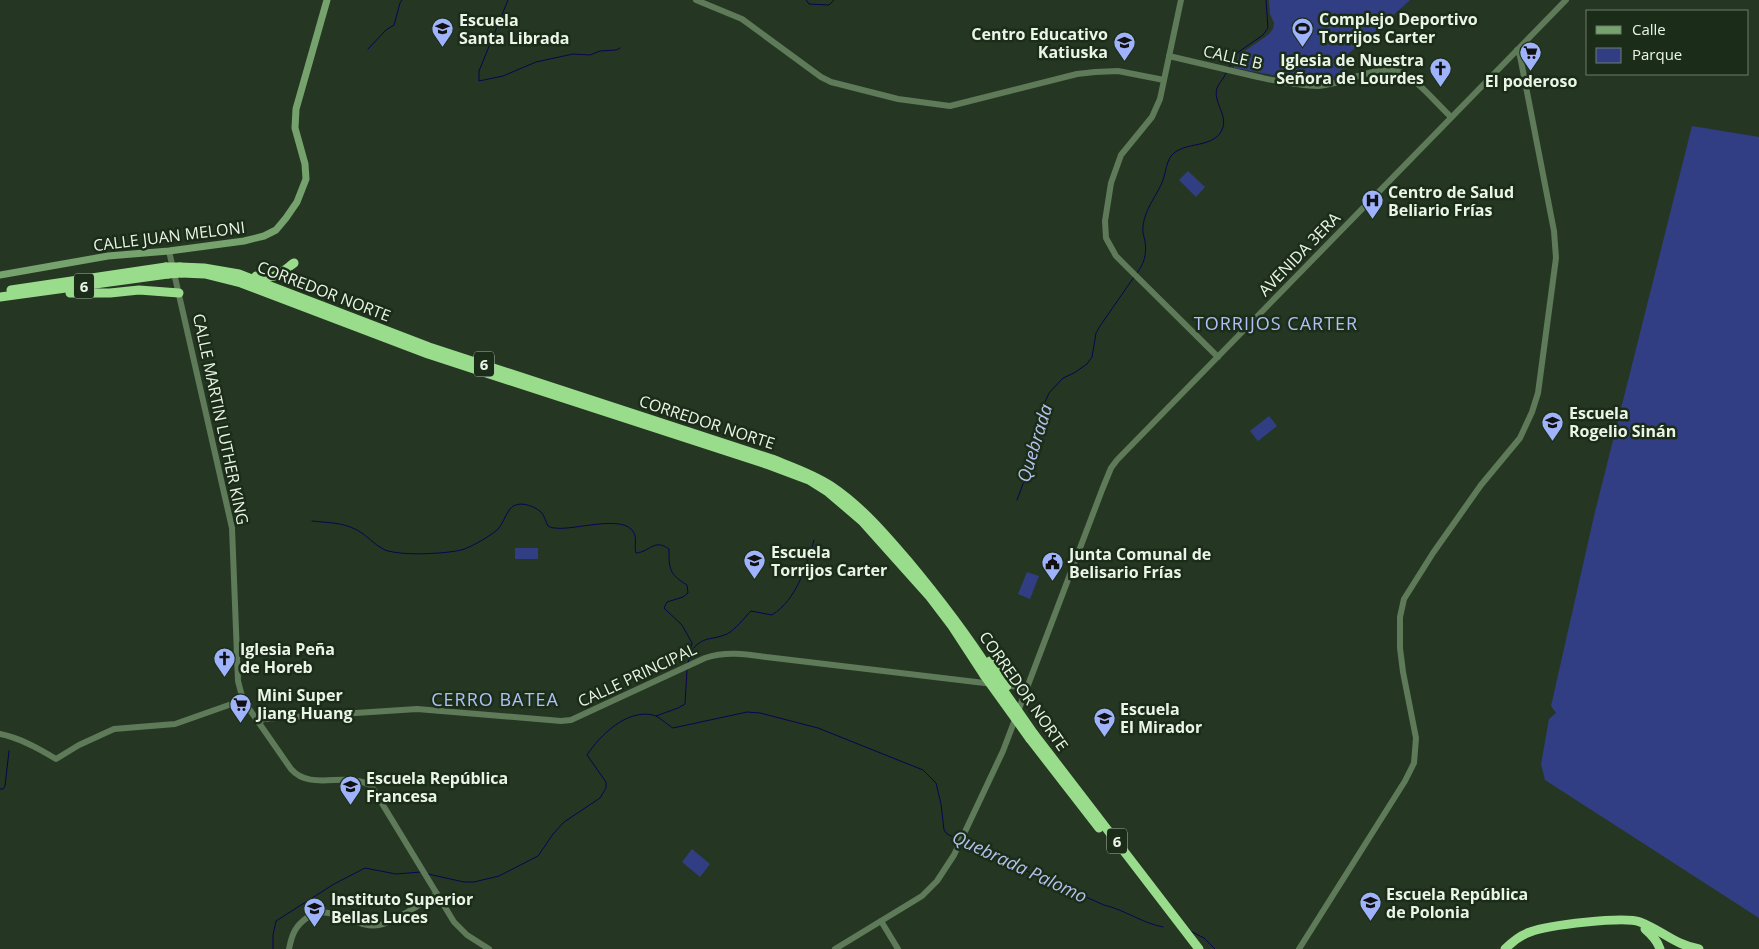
<svg xmlns="http://www.w3.org/2000/svg" width="1759" height="949" font-family="'Open Sans',sans-serif">
  <style>
    .green { fill: #313e84 }
    .lines { fill: none; stroke-linecap: round; stroke-linejoin: round }
    .stream { stroke: #0b0352; stroke-width: 1 }
    .tertiary { stroke: #5e7a59; stroke-width: 6 }
    .secondary { stroke: #76a26e; stroke-width: 7 }
    .motorway { stroke: #99dd8c; stroke-width: 9 }
    .motorway-bridge { stroke: #99dd8c; stroke-width: 9 }
    .labels { text-anchor: middle; dominant-baseline: central; stroke-width: 5; stroke-linejoin: round; paint-order: stroke }
    .shield { fill: #1b2d18; stroke: #acb9aa; stroke-width: 1 }
    .shield-label { font-size: 15px; font-weight: bold; fill: #eaf5e8 }
    .poi-label { font-size: 16px; font-weight: bold; fill: #eaf5e8; stroke: #1b2d18; text-anchor: start }
    .street-label { font-size: 16px; fill: #eaf5e8; stroke: #1b2d18 }
    .neighbourhood-label { font-size: 18px; letter-spacing: 1px; fill: #b0c0f7; stroke: #1b2d18 }
    .water-label { font-size: 18px; font-style: italic; fill: #b4c2ed; stroke: #1b2d18 }
  </style>
  <rect width="100%" height="100%" fill="#253722"/>
  <!-- green -->
  <g class="green">
    <polygon points="1269,0 1410,0 1375,32 1343,58 1348,78 1323,84 1234,68 1239,55 1268,35 1273,29 1274,23 1270,14"/>
    <polygon points="1692,126 1759,137 1759,918 1545,780 1541,764 1549,719 1556,713 1551,706 1594,516"/>
    <polygon points="1188,171 1205,187 1196,197 1179,180"/>
    <polygon points="1269,416 1277,426 1258,441 1250,431"/>
    <rect x="515" y="548" width="23" height="11"/>
    <polygon points="1027,572 1039,576 1030,599 1018,594"/>
    <polygon points="692,849 710,864 700,877 682,862"/>
  </g>
  <g class="lines">
    <!-- stream -->
    <g class="stream">
      <polyline points="508,0 479,71 479,81 503,76 536,62 573,54 590,55 600,51 616,50 620,48"/>
      <polyline points="806,0 809,4 829,5 834,0"/>
      <polyline points="368,49 386,30 394,25 400,3 402,0"/>
      <polyline points="1229,68 1237,53 1263,35 1268,28 1266,0"/>
      <path d="M1137,273C1144,264 1147,254 1145,241C1144,236 1142,232 1143,226C1145,210 1154,199 1161,185C1166,175 1165,165 1171,156C1184,140 1216,150 1223,127C1227,113 1211,99 1218,86C1220,82 1224,78 1226,73"/>
      <polyline points="1017,500 1031,462 1044,414 1045,402 1049,393 1063,378 1074,373 1087,364 1092,357 1096,333 1100,326 1134,277"/>
      <path d="M312,521C328,523 342,522 357,530C367,535 374,545 385,550C401,556 444,554 461,550C470,548 492,535 498,529C503,524 505,515 510,509C517,500 533,505 541,512C544,515 546,522 548,526C550,527 552,528 555,528C573,531 625,513 634,533C637,539 634,547 636,553C650,552 654,538 669,549C669,569 669,574 687,585L688,593L683,597L667,602L664,608L682,625L692,643L688,663"/>
      <path d="M691,651C704,635 710,641 727,634C735,630 744,618 751,611L772,615C797,599 806,567 814,540"/>
      <polyline points="656,716 678,708 685,704 687,670"/>
      <polyline points="0,789 3,789 5,786 9,751"/>
      <path d="M962,841L981,851L1104,905C1125,910 1142,923 1163,927"/>
      <path d="M428,874L464,882H474L499,876L538,856L553,834L564,822L600,798L606,788V782L587,755C600,735 627,709 653,715C660,717 666,724 673,728L747,712L760,713L818,728L923,770L936,783L941,804L944,830L947,834L959,840"/>
      <polyline points="1190,931 1204,938 1215,949"/>
      <polyline points="273,949 273,935 276,921 334,884 365,868 396,874 421,872"/>
    </g>
    <!-- tertiary -->
    <g class="tertiary">
      <polyline points="696,0 742,19 821,77 831,82 898,99 950,106 1077,74 1095,72 1118,71 1164,80"/>
      <polyline points="1181,0 1160,99 1152,117 1121,155 1111,183 1105,221 1106,238 1116,256 1127,267 1218,357"/>
      <path d="M1169,56C1198,63 1228,70 1258,77C1277,81 1298,86 1318,86C1344,85 1375,64 1400,72C1414,76 1439,106 1451,117"/>
      <path d="M169,251L232,528L238,681L243,700L291,769C312,793 349,769 372,787L454,922L467,935L489,949"/>
      <polyline points="1005,686 1026,687"/>
      <path d="M258,722L264,719L417,709L561,721L571,720L705,658C726,651 745,654 766,657L993,684"/>
      <path d="M0,734C20,738 38,748 56,759L79,745L114,729L175,724L243,700"/>
      <polyline points="881,921 898,949"/>
      <path d="M289,949C292,934 295,926 308,917C330,902 354,929 379,925C393,923 423,902 437,894"/>
      <polyline points="835,949 922,896 937,881 954,855 1003,751 1102,490 1111,468 1117,460 1566,0"/>
      <polyline points="1299,949 1405,781 1414,763 1416,738 1403,672 1400,648 1400,617 1404,599 1433,553 1481,485 1520,438 1532,412 1538,393 1556,258 1554,231 1520,56 1517,50"/>
    </g>
    <!-- secondary -->
    <polyline class="secondary" points="0,275 108,256 169,251 244,241 264,236 276,230 286,218 297,202 306,179 305,164 295,128 296,109 327,0"/>
    <!-- motorway -->
    <g class="motorway">
      <path d="M180,267L204,268L239,274L429,347L772,459C792,467 813,474 831,486C861,506 885,534 908,561C938,597 965,632 990,671"/>
      <polyline points="182,273 205,274 241,283 428,354 769,465 809,480 828,492 862,521 930,597 952,626 984,675"/>
      <path d="M256,276C275,280 279,274 294,263"/>
      <polyline points="11,290 166,267"/>
      <polyline points="70,293 110,293 139,290 179,293"/>
      <polyline points="0,297 168,274"/>
      <polyline points="990,661 1007,686"/>
      <polyline points="1034,734 1199,949"/>
      <polyline points="1030,739 1099,828"/>
      <path d="M1645,929C1652,935 1657,940 1660,949"/>
      <path d="M1505,949C1512,942 1521,935 1530,932C1548,925 1624,916 1640,922C1663,931 1673,944 1699,949"/>
    </g>
    <!-- motorway-bridge -->
    <g class="motorway-bridge">
      <polyline points="166,267 180,267"/>
      <polyline points="168,274 182,273"/>
      <polyline points="990,671 1034,734"/>
      <polyline points="984,675 1030,739"/>
    </g>
  </g>
  <!-- icons -->
  <defs>
    <symbol id="stadium-pin" viewBox="-11 -11 22 30"><path d="M0 17L-7.5 6A9.5 9.5 0 1 1 7.5 6Z" fill="#9fb3fd" stroke="#1b2d18"/><path d="M0-5a6.5 5 0 1 0 0 10a6.5 5 0 1 0 0-10ZM-3.5-1.8h7v3.6h-7Z" fill="#111"/></symbol>
    <symbol id="school-pin" viewBox="-11 -11 22 30"><path d="M0 17L-7.5 6A9.5 9.5 0 1 1 7.5 6Z" fill="#9fb3fd" stroke="#1b2d18"/><path d="M0-5L7-2L0 1L-7-2ZM-4 1L0 2.5L4 1V4Q0 6-4 4Z" fill="#111"/></symbol>
    <symbol id="supermarket-pin" viewBox="-11 -11 22 30"><path d="M0 17L-7.5 6A9.5 9.5 0 1 1 7.5 6Z" fill="#9fb3fd" stroke="#1b2d18"/><path d="M-6-5.5h2.5l.6 2H6L4.5 2H-2.5L-4.4-4H-6ZM-1.5 3.2a1.3 1.3 0 1 0 .1 0ZM3 3.2a1.3 1.3 0 1 0 .1 0Z" fill="#111"/></symbol>
    <symbol id="church-pin" viewBox="-11 -11 22 30"><path d="M0 17L-7.5 6A9.5 9.5 0 1 1 7.5 6Z" fill="#9fb3fd" stroke="#1b2d18"/><path d="M-1.2-6h2.4v3.5h3.3v2.4h-3.3V6h-2.4V-.1h-3.3v-2.4h3.3Z" fill="#111"/></symbol>
    <symbol id="hospital-pin" viewBox="-11 -11 22 30"><path d="M0 17L-7.5 6A9.5 9.5 0 1 1 7.5 6Z" fill="#9fb3fd" stroke="#1b2d18"/><path d="M-5-5h3v3.5h4V-5h3V5h-3V1.5h-4V5h-3Z" fill="#111"/></symbol>
    <symbol id="civic-pin" viewBox="-11 -11 22 30"><path d="M0 17L-7.5 6A9.5 9.5 0 1 1 7.5 6Z" fill="#9fb3fd" stroke="#1b2d18"/><path d="M-.6-6.5H3V-4.5H.6V-3L4-1V1h2V6H-6V1h2V-1L-.6-3ZM-1.2 2.5V6h2.4V2.5Z" fill="#111"/></symbol>
  </defs>
  <g fill-rule="evenodd">
    <use href="#stadium-pin" x="1290" y="16" width="25" height="34"/>
    <use href="#school-pin" x="430" y="16" width="25" height="34"/>
    <use href="#school-pin" x="1112" y="30" width="25" height="34"/>
    <use href="#supermarket-pin" x="1518" y="40" width="25" height="34"/>
    <use href="#church-pin" x="1428" y="56" width="25" height="34"/>
    <use href="#hospital-pin" x="1360" y="188" width="25" height="34"/>
    <use href="#school-pin" x="1540" y="410" width="25" height="34"/>
    <use href="#school-pin" x="742" y="548" width="25" height="34"/>
    <use href="#civic-pin" x="1040" y="550" width="25" height="34"/>
    <use href="#church-pin" x="212" y="646" width="25" height="34"/>
    <use href="#supermarket-pin" x="228" y="692" width="25" height="34"/>
    <use href="#school-pin" x="1092" y="706" width="25" height="34"/>
    <use href="#school-pin" x="338" y="774" width="25" height="34"/>
    <use href="#school-pin" x="1358" y="890" width="25" height="34"/>
    <use href="#school-pin" x="302" y="896" width="25" height="34"/>
  </g>
  <g class="labels">
    <!-- shield labels -->
    <g class="shield">
      <rect x="74" y="273.5" width="20" height="25" rx="4"/>
      <rect x="474" y="351.5" width="20" height="25" rx="4"/>
      <rect x="1107" y="828.5" width="20" height="25" rx="4"/>
    </g>
    <g class="shield-label">
      <text x="84" y="286">6</text>
      <text x="484" y="364">6</text>
      <text x="1117" y="841">6</text>
    </g>
    <!-- poi labels -->
    <g class="poi-label">
      <text x="1319" y="19">Complejo Deportivo<tspan x="1319" dy="18">Torrijos Carter</tspan></text>
      <text x="459" y="20">Escuela<tspan x="459" dy="18">Santa Librada</tspan></text>
      <text x="1108" y="34" text-anchor="end">Centro Educativo<tspan x="1108" dy="18">Katiuska</tspan></text>
      <text x="1424" y="60" text-anchor="end">Iglesia de Nuestra<tspan x="1424" dy="18">Señora de Lourdes</tspan></text>
      <text x="1531" y="81" text-anchor="middle">El poderoso</text>
      <text x="1388" y="192">Centro de Salud<tspan x="1388" dy="18">Beliario Frías</tspan></text>
      <text x="1569" y="413">Escuela<tspan x="1569" dy="18">Rogelio Sinán</tspan></text>
      <text x="771" y="552">Escuela<tspan x="771" dy="18">Torrijos Carter</tspan></text>
      <text x="1069" y="554">Junta Comunal de<tspan x="1069" dy="18">Belisario Frías</tspan></text>
      <text x="240" y="649">Iglesia Peña<tspan x="240" dy="18">de Horeb</tspan></text>
      <text x="257" y="695">Mini Super<tspan x="257" dy="18">Jiang Huang</tspan></text>
      <text x="1120" y="709">Escuela<tspan x="1120" dy="18">El Mirador</tspan></text>
      <text x="366" y="778">Escuela República<tspan x="366" dy="18">Francesa</tspan></text>
      <text x="1386" y="894">Escuela República<tspan x="1386" dy="18">de Polonia</tspan></text>
      <text x="331" y="899">Instituto Superior<tspan x="331" dy="18">Bellas Luces</tspan></text>
    </g>
    <!-- street labels -->
    <g class="street-label">
      <text transform="translate(1233 57) rotate(13)">CALLE B</text>
      <text transform="translate(169 236) rotate(-7)">CALLE JUAN MELONI</text>
      <text transform="translate(1299 254) rotate(-46)">AVENIDA 3ERA</text>
      <text transform="translate(324 291) rotate(21)">CORREDOR NORTE</text>
      <text transform="translate(221 419) rotate(78)">CALLE MARTIN LUTHER KING</text>
      <text transform="translate(707 422) rotate(18)">CORREDOR NORTE</text>
      <text transform="translate(637 675) rotate(-25)">CALLE PRINCIPAL</text>
      <text transform="translate(1024 691) rotate(55)">CORREDOR NORTE</text>
    </g>
    <!-- neighbourhood labels -->
    <g class="neighbourhood-label">
      <text x="1276" y="323">TORRIJOS CARTER</text>
      <text x="495" y="699">CERRO BATEA</text>
    </g>
    <!-- water labels -->
    <g class="water-label">
      <text transform="translate(1034 443) rotate(-73)">Quebrada</text>
      <text transform="translate(1020 866) rotate(25)">Quebrada Palomo</text>
    </g>
  </g>
  <!-- legend -->
  <rect x="1586" y="10" width="162" height="65" fill="#1b2d18" stroke="#6e7d6b"/>
  <rect x="1596" y="26" width="25" height="8" fill="#76a26e" stroke="#6e7d6b"/>
  <text x="1632" y="35" font-size="15" fill="#eaf5e8">Calle</text>
  <rect x="1596" y="48" width="25" height="15" fill="#313e84" stroke="#6e7d6b"/>
  <text x="1632" y="60" font-size="15" fill="#eaf5e8">Parque</text>
</svg>
